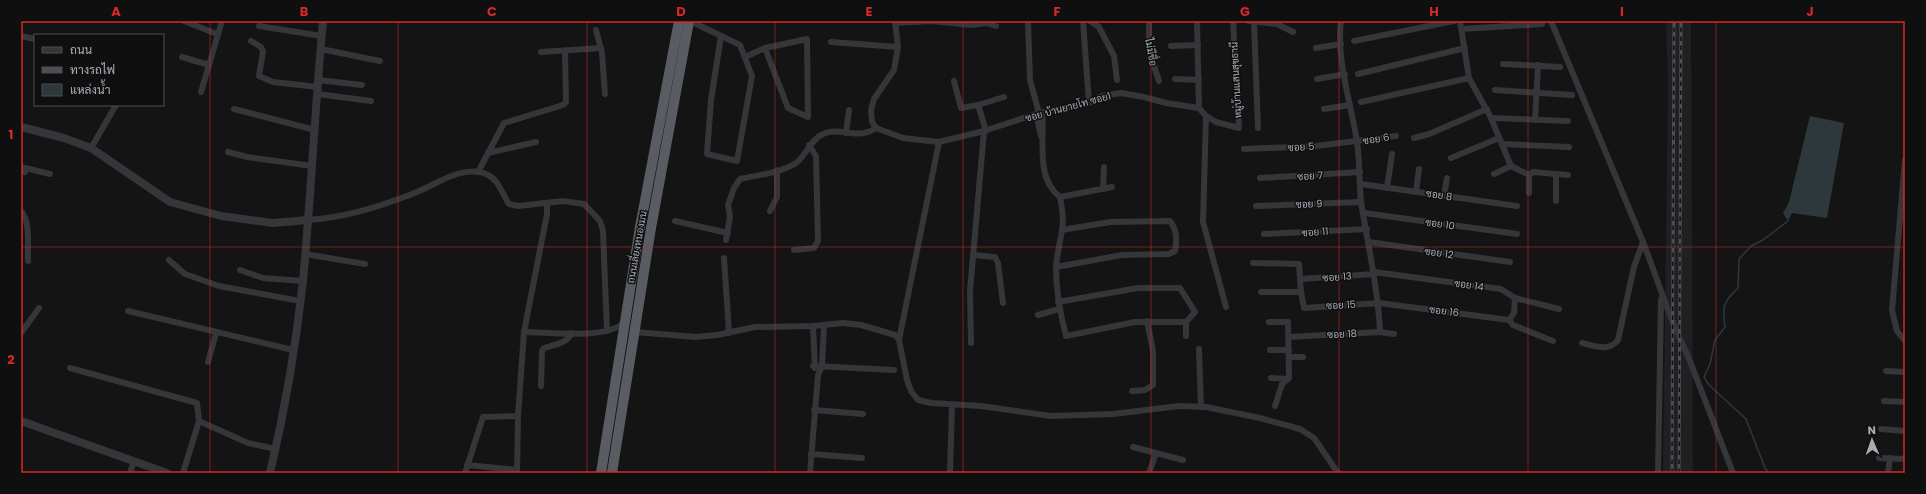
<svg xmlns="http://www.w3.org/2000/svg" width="1926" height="494" font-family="Poppins,Sarabun,sans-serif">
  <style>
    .built { fill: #202022 }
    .water { fill: #2d383d }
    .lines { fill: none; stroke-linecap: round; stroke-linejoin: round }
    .stream { stroke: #2d383d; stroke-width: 1.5 }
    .minor { stroke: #35363a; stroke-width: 6 }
    .tertiary { stroke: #35363a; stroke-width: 8 }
    .trunk { stroke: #595c62; stroke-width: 10 }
    .rail-casing { stroke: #4c4f53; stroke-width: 3 }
    .rail { stroke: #0f0f10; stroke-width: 1.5; stroke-dasharray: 4.5; stroke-linecap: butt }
    .grid { fill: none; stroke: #d62828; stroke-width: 1; stroke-opacity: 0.55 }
    .labels { text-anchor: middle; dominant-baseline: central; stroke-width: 3; stroke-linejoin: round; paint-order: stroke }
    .street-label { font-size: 10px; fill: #a6adb5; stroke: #0f0f10 }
    .neatline { fill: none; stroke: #d62828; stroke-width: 1.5 }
    .grid-label { font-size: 13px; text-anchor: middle; font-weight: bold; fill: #d62828 }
  </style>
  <rect width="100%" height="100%" fill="#141415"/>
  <!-- built -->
  <polygon class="built" points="1666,21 1691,21 1693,473 1663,473 1668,87"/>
  <!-- water -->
  <polygon class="water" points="1810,116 1844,123 1827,218 1792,213 1788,221 1783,213 1789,202"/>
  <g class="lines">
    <!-- stream -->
    <path class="stream" d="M1769,473L1765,468L1746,419L1709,385L1704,377L1710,364L1715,340L1725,327C1722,307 1723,302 1738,288L1739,259L1751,246L1763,240L1788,221"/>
    <!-- minor -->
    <g class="minor">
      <polyline points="184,21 217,34"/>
      <polyline points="690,21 740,45 752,76 737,161 707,154 711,100 721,36"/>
      <polyline points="895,21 898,47 894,70 874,99 871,110 872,122 876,128 903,138 939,142 984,131 1039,113 1089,103 1102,96 1121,93 1144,97 1166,103 1199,108"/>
      <polyline points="1028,21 1030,80 1039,113"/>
      <polyline points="1083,21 1089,103"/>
      <polyline points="1090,21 1099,27 1114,56 1117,80"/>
      <polyline points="1149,21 1149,51 1159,81"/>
      <polyline points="1197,21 1199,108 1206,116 1203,222 1226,307"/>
      <polyline points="1249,21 1277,24 1293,32"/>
      <path d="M1341,21C1336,60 1351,103 1357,142C1360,162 1359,182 1361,202C1368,246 1378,288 1380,332"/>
      <polyline points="1460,21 1469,78 1491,118 1511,166 1529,175 1533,172 1568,175"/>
      <path d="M1551,21L1643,242C1658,280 1669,319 1688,356L1733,473"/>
      <polyline points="1254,22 1258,128"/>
      <polyline points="895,23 932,21 971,25 986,23 996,26"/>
      <polyline points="259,26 322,36"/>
      <polyline points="1462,29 1542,24"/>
      <polyline points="596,30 602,53 605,94"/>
      <polyline points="21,36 35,39"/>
      <polyline points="251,41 261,47 263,51 259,76 273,82 318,87"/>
      <polyline points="1354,41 1454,21"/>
      <polyline points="831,42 898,47"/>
      <polyline points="1171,46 1198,45"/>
      <polyline points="1316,48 1341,44"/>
      <polyline points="321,49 380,61"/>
      <polyline points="541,52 601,48"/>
      <polyline points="182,57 209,65"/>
      <polyline points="745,57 765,48 807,39 808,117 788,108 765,48"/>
      <polyline points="1503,64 1560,67"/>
      <polyline points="1358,74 1465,48"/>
      <polyline points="1175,79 1199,80"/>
      <polyline points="1317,79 1345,74"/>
      <polyline points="318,80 362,85"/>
      <polyline points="954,81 961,108 978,105"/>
      <polyline points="1495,90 1572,95"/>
      <polyline points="201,92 222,21"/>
      <polyline points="318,94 371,101"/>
      <polyline points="1361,102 1469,78"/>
      <polyline points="234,109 315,130"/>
      <polyline points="1324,109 1350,105"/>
      <path d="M1042,113C1045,140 1035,178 1060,197C1062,207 1064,220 1062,230C1060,243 1057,254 1056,267C1056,291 1060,313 1066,336L1135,322H1186"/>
      <polyline points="1036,114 1041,136"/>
      <polyline points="1206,116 1216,122 1239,128 1233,21"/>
      <polyline points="1491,118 1568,121"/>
      <polyline points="1535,120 1538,65"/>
      <polyline points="986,131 978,105 1004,97"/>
      <polyline points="846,133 849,110"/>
      <polyline points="1414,138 1429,134 1487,109"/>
      <polyline points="1502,144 1569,147"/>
      <polyline points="91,148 116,105"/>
      <polyline points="1244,149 1316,146 1396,136"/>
      <polyline points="228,152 247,157 312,166"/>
      <polyline points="488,153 536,142"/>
      <polyline points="1451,158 1499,138"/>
      <polyline points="1905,160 1892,310 1897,331 1905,341"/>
      <polyline points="21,167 50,174"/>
      <polyline points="21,172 25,172"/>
      <polyline points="478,172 504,123 563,105 566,102 565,51"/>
      <polyline points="1494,174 1511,166"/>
      <polyline points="1260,178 1360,172"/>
      <polyline points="1361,184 1517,206"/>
      <polyline points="1387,188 1392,154"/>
      <polyline points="1103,189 1104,167"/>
      <polyline points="1416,192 1419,169"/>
      <polyline points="1529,193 1529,175"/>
      <polyline points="1444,196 1447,178"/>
      <polyline points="1060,197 1112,187"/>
      <polyline points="1556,201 1556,174"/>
      <polyline points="1256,206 1361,202"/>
      <path d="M21,211C31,222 27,247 28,261"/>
      <polyline points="770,211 777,197 777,170"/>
      <polyline points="1364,213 1517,234"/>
      <path d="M308,220C343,218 379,207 412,194C428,188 441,179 457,174C467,171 479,170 488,175C499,180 502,194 509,204L518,206L563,201L584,204L600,221L603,231L607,331"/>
      <polyline points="675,221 728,233"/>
      <polyline points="1264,234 1367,229"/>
      <path d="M726,240L730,216L728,205L734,188L740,179C758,175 780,173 796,163C806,156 810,140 823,134C841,126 856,141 876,128"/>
      <polyline points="1369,242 1510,262"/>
      <polyline points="794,250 814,248 818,241 816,156 809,145"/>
      <polyline points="305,254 365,264"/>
      <polyline points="973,255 995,257 998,263 1003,303"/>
      <polyline points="724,258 729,333"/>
      <polyline points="169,260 185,274 219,286 300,301"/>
      <polyline points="1253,263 1299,264 1301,292 1304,308 1379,303 1509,320 1514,313 1515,298"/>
      <path d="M1056,267L1122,255L1169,254L1175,251C1177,241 1177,229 1170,221L1110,222L1062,230"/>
      <polyline points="240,270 263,278 303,281"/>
      <polyline points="1374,272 1501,289 1515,298 1559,309"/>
      <polyline points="1300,279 1375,274"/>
      <polyline points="1261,292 1301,292"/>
      <polyline points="1058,302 1138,288 1180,288 1195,312 1186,322 1186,336"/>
      <polyline points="128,311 293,350"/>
      <polyline points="1038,315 1059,309"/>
      <polyline points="1509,320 1513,325 1553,341"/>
      <polyline points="1269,322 1288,322 1289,378 1282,384 1275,406"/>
      <polyline points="813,326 815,368"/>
      <path d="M524,332C551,332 602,340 624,323"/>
      <polyline points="635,332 695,337 717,335 755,327 813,326 843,323 861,325 895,335 899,340 907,380 911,391 918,400 931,403 981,406 1051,416 1113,414 1179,406 1206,407 1260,418 1300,429 1314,438 1338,473"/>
      <polyline points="21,333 39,308"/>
      <polyline points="1289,337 1380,332 1394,334"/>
      <polyline points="899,340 939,142"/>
      <polyline points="971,343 970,291 984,131"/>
      <path d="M1582,343C1595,346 1609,352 1618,340L1634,267L1643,242"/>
      <polyline points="1199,349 1201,407"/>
      <polyline points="1270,350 1289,350"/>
      <polyline points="1289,357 1303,357"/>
      <polyline points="208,362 216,333"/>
      <polyline points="813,366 894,370"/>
      <polyline points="70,368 197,403 199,421 248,443 276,449"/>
      <polyline points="1886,371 1905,372"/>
      <polyline points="1271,378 1288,379"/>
      <path d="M541,386L542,351L544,348C553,345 569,343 571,333"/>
      <polyline points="1132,391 1145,390 1153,385 1153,351 1147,321"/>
      <polyline points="1884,401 1905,402"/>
      <polyline points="814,410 863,414"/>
      <polyline points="1881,429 1905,431"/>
      <polyline points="1133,447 1183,460"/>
      <polyline points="811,454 862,458"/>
      <polyline points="1879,458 1905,459"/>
      <polyline points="467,465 517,470"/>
      <polyline points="130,473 134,461"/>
      <polyline points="183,473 199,421"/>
      <polyline points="465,473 483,417 518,416"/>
      <polyline points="517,473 518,416 524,332 547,214 547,203"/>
      <polyline points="810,473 818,375 822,366 824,325"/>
      <polyline points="950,473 952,405"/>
      <polyline points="1149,473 1156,453"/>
      <polyline points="1658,473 1661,299"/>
      <polyline points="1888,473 1890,458"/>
    </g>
    <!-- tertiary -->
    <g class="tertiary">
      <polyline points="21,127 64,138 91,148 170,202 221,216 273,223 308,220"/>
      <polyline points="21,421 167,473"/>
      <path d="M270,473C285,410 296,345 303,281C311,195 315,108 323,21"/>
    </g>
    <!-- trunk -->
    <g class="trunk">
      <polyline points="601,473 640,227 679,21"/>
      <polyline points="612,473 651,228 689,21"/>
    </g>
    <defs>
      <g id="rail">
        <polyline points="1672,473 1674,21"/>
        <polyline points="1679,473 1681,21"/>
      </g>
    </defs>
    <!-- rail casing -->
    <use href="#rail" class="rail-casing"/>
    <!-- rail -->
    <use href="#rail" class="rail"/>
  </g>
  <!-- grid -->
  <path class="grid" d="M210,21V473M398,21V473M587,21V473M775,21V473M963,21V473M1151,21V473M1339,21V473M1528,21V473M1716,21V473M21,247H1905"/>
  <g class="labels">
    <!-- street labels -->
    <g class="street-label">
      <text transform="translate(1151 52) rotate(80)">ไม่มีชื่อ</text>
      <text transform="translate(1236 80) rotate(-93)">หมู่บ้านแสนสุขธานี</text>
      <text transform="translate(1068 107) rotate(-15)">ซอย บ้านยายโท ซอย1</text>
      <text transform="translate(1376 139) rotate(-9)">ซอย 6</text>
      <text transform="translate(1301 147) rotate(-3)">ซอย 5</text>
      <text transform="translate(1310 176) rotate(-3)">ซอย 7</text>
      <text transform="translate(1439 195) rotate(8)">ซอย 8</text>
      <text transform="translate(1309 204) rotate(-2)">ซอย 9</text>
      <text transform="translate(1440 224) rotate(8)">ซอย 10</text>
      <text transform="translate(1315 232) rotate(-4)">ซอย 11</text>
      <text transform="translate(637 247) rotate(-80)">ถนนเลี่ยงหนองมน</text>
      <text transform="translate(1439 253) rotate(8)">ซอย 12</text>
      <text transform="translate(1337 277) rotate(-4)">ซอย 13</text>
      <text transform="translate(1469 285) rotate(8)">ซอย 14</text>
      <text transform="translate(1341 305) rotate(-3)">ซอย 15</text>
      <text transform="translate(1444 311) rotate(7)">ซอย 16</text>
      <text transform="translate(1342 334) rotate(-3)">ซอย 18</text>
    </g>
  </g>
  <!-- border -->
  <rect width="1926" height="494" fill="none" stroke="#0f0f10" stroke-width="44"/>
  <!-- legend -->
  <rect x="34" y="34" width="130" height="72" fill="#0f0f10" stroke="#4b4e52"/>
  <rect x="42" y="47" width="20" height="6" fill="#35363a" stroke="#4b4e52"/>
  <text x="70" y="54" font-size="12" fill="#a6adb5">ถนน</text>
  <rect x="42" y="67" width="20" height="6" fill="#4c4f53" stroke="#4b4e52"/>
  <text x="70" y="74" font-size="12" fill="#a6adb5">ทางรถไฟ</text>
  <rect x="42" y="84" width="20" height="12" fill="#2d383d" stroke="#4b4e52"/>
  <text x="70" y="94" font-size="12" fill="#a6adb5">แหล่งน้ำ</text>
  <!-- north arrow -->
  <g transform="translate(1872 440) rotate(358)" stroke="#0f0f10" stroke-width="3" paint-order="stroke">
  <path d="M0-3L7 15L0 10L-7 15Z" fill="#a6adb5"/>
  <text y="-6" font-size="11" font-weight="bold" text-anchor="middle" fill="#a6adb5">N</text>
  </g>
  <rect x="22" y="22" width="1882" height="450" class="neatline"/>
  <g class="grid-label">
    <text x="116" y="16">A</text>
    <text x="304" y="16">B</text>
    <text x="492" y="16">C</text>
    <text x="681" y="16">D</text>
    <text x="869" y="16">E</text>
    <text x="1057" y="16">F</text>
    <text x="1245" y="16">G</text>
    <text x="1434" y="16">H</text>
    <text x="1622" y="16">I</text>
    <text x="1810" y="16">J</text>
    <text x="11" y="139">1</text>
    <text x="11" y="364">2</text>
  </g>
</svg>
